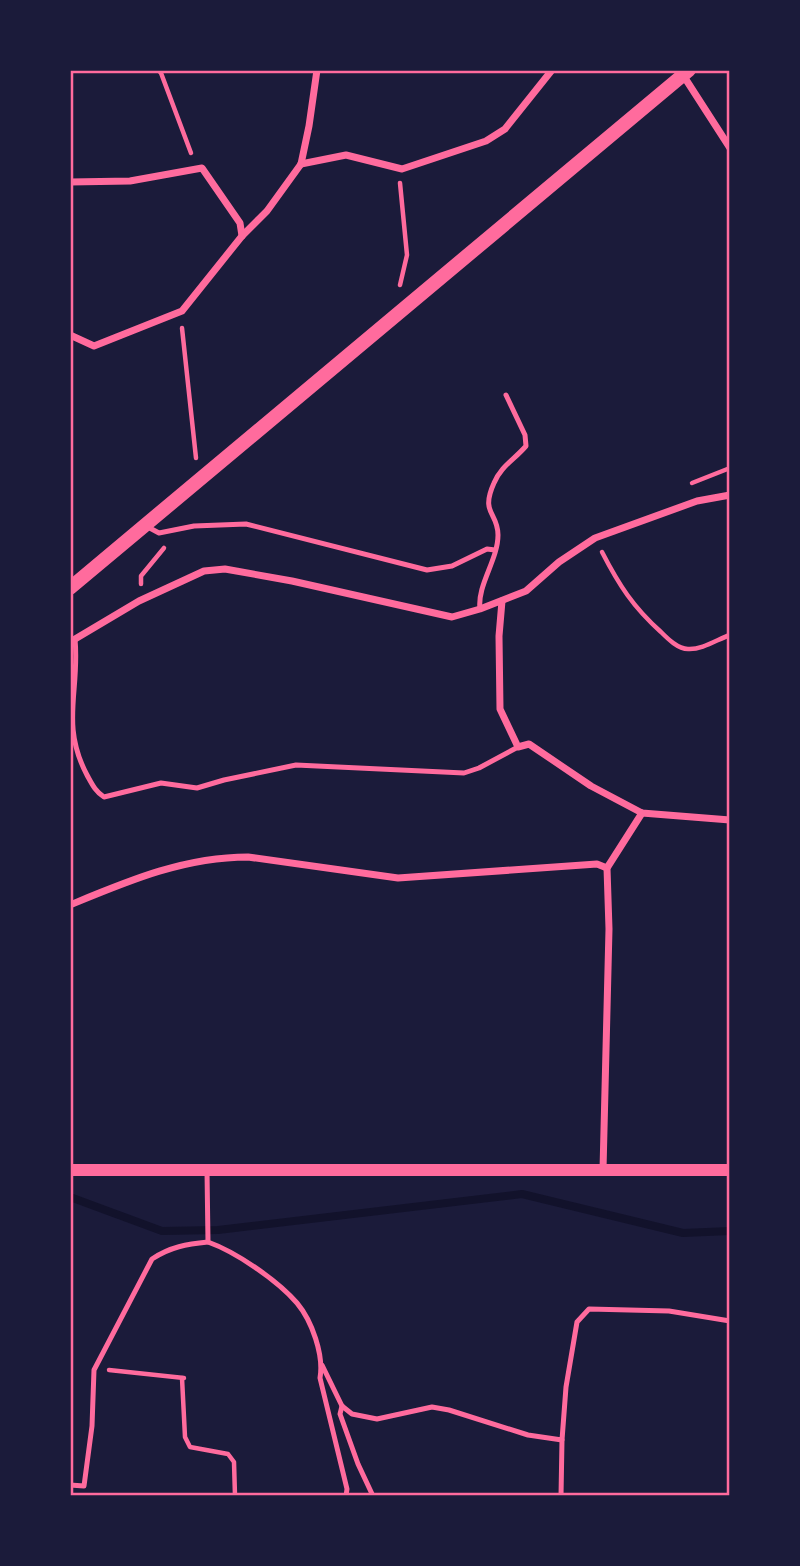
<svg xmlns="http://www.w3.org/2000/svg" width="800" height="1566" font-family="Lato,sans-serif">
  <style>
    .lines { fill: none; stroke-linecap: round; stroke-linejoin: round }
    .stream { stroke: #12122b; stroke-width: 8 }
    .path { stroke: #ff6b9d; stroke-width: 4.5 }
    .service { stroke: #ff6b9d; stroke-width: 5 }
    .minor { stroke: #ff6b9d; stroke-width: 7 }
    .tertiary { stroke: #ff6b9d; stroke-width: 12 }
    .secondary { stroke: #ff6b9d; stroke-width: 14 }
    .neatline { fill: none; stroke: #ff6b9d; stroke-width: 2.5 }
  </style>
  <rect width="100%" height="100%" fill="#1b1b3a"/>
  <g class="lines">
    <!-- stream -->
    <polyline class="stream" points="70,1197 162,1231 218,1230 522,1194 683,1233 730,1231"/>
    <!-- path -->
    <g class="path">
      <polyline points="158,70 161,73 191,153"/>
      <polyline points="400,183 407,255 400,285"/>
      <polyline points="182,328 196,458"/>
      <polyline points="692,483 730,468"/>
      <path d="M602,552C619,585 633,607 661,632C668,639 678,649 688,649C702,650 718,639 730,635"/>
      <polyline points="141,584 141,576 164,548"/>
      <polyline points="109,1370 184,1378"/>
      <polyline points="182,1378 185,1437 190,1447 228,1454 234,1462 235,1496"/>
    </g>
    <!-- service -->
    <g class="service">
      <polyline points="146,526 159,533 194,526 246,524 427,570 452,566 487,549 495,550"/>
      <path d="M480,609C477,585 498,560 498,535C498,512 480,514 494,483C501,466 514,460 526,446L525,435L506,395"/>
      <path d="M75,639C80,691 60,724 87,775C92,784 95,791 104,797L161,783L197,788L224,780L296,765L464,773L479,768L518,747"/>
      <path d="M207,1171L208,1242C236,1252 277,1280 297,1303C312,1321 324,1355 320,1378L347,1489L346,1496"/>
      <polyline points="322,1365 342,1406 352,1414 377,1419 432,1407 449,1410 528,1435 562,1440 566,1387 577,1322 589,1309 669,1311 730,1321"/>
      <polyline points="342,1406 340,1414 358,1464 373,1496"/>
      <path d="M70,1485L84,1486L92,1426L94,1370L152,1259C170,1247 187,1244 208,1242"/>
      <polyline points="561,1496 562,1440"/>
    </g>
    <!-- minor -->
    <g class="minor">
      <polyline points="683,75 730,148"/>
      <polyline points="301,164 346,155 402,169 486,141 505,129 552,70"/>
      <polyline points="70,182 130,181 202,168 240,223 242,236"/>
      <polyline points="70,335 94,346 182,311 242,236 267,211 301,164 309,126 317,70"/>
      <polyline points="502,601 499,636 500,709 518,747 529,744 591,786 642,813 730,820"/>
      <polyline points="70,642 139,601 204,571 225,569 292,581 452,617 480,609 526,591 559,562 595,538 697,501 730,495"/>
      <path d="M70,905C128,881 184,857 248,857L398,878L597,864L607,868"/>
      <polyline points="603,1170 609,929 607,868 642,813"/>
    </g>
    <!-- tertiary -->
    <polyline class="tertiary" points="70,1170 730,1170"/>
    <!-- secondary -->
    <polyline class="secondary" points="70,588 689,70"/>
  </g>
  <!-- border -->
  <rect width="800" height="1566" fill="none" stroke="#1b1b3a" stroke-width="144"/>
  <rect x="72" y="72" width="656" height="1422" class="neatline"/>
</svg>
